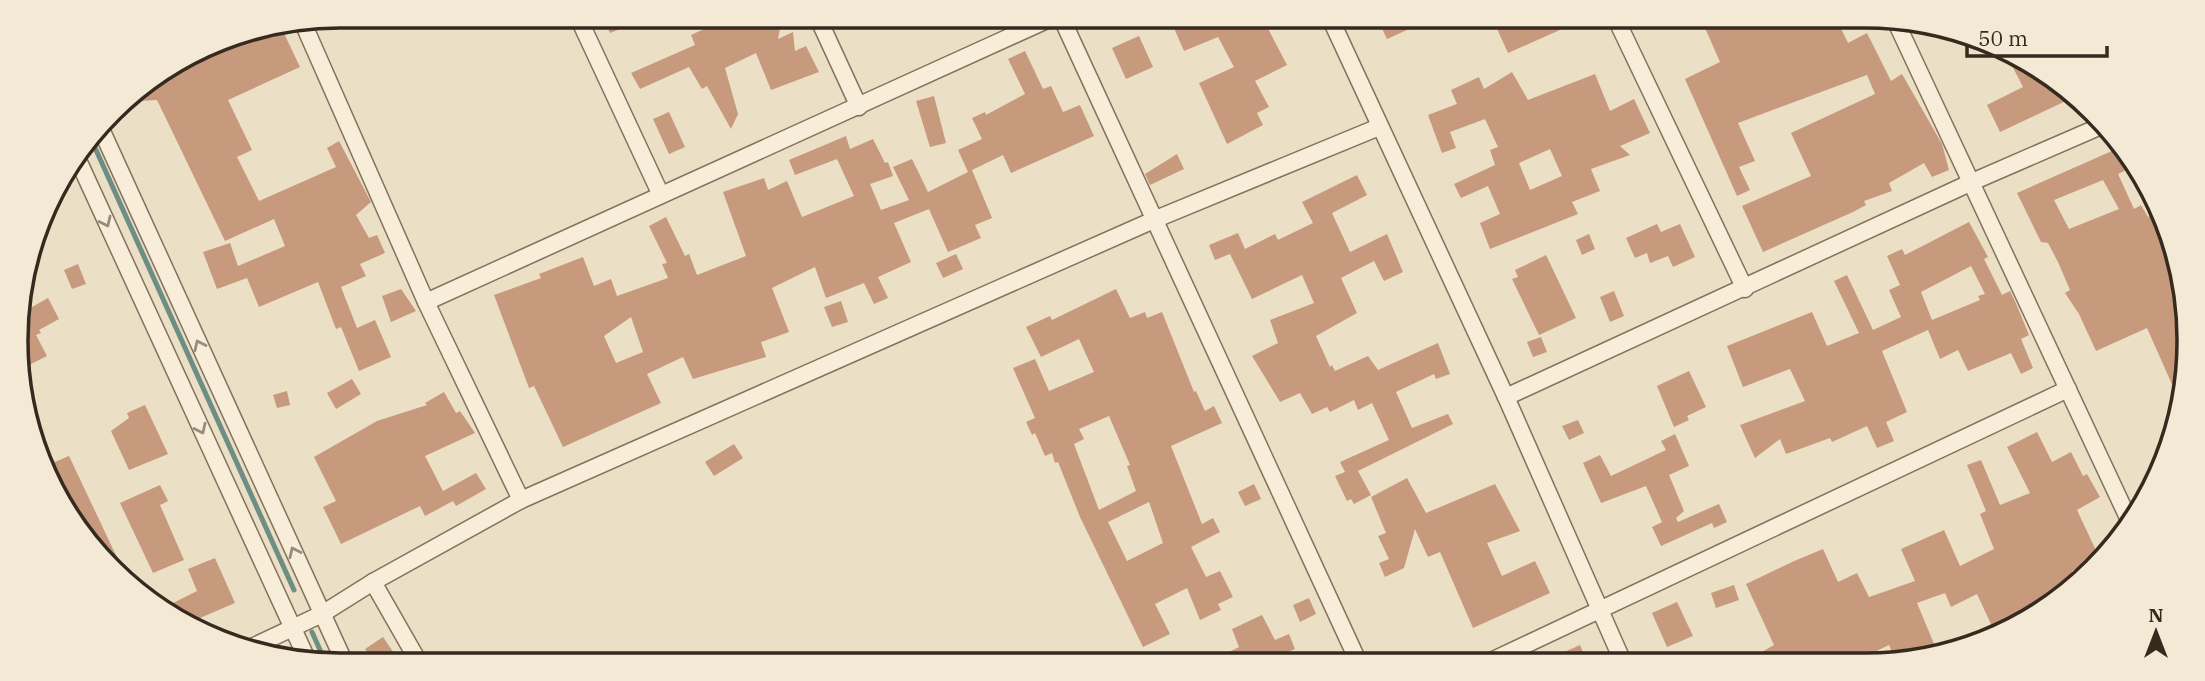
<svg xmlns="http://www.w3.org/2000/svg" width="2205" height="681" font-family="'IBM Plex Serif',serif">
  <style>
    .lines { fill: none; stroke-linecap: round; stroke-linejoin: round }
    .stream { stroke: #6e8d84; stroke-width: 5 }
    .building { fill: #c79a7e; fill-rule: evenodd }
    .minor-casing { stroke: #85715d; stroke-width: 19 }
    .minor { stroke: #f7edd8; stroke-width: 16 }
    .oneway { stroke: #968c7c }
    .rim { fill: none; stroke: #362a1f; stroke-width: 3.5 }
  </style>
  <rect width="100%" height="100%" fill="#ebdfc6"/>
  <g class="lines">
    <!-- stream -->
    <g class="stream">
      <polyline points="92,141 294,590"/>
      <polyline points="312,632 324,659"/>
    </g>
  </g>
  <!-- building -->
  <g class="building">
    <polygon points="613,17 648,17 648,18 610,33 603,20"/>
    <polygon points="730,17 782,18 778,39 793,32 795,51 806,46 819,72 771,90 756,53 725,68 738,114 731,129 707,86 702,89 689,67 640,89 631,73 695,45 691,35"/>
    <polygon points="1170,19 1263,19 1287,65 1255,81 1269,107 1257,113 1263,125 1227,144 1199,83 1234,67 1218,37 1184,51"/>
    <polygon points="1378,20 1429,20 1387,39"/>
    <polygon points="1493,20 1541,21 1580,21 1508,53"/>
    <polygon points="1702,21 1838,22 1848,43 1867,33 1891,81 1902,74 1942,144 1949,170 1932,177 1924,163 1889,183 1892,191 1864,201 1866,205 1853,212 1763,252 1742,206 1811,176 1791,133 1875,94 1867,75 1738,123 1755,161 1739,167 1750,190 1737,196 1685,79 1720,62"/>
    <polygon points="281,27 300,67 228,100 252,150 237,157 259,201 336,167 327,148 339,141 371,202 356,215 369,238 377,235 385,253 360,264 366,276 341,287 357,328 375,320 391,357 359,371 341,327 336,329 318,282 259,307 247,278 217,289 203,252 230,243 238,266 285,246 274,219 225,241 157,100 122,102 196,53 228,38"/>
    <polygon points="1139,36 1153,67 1126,79 1112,48"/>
    <path d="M1025,51L1043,89L1051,86L1063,112L1080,105L1094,136L1011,173L1003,155L972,170L992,218L975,225L981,238L948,252L929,209L894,223L911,262L878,277L888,298L874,304L864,283L826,298L815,267L772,288L789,332L761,342L766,357L693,379L683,357L647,374L661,403L563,447L534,386L529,388L494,295L541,278L539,274L583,257L594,286L611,279L617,296L668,278L662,264L667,263L649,226L666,217L685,256L689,254L697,275L746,256L723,192L764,178L768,190L787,181L802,217L854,196L837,159L795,175L789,160L846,136L850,149L873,139L885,163L888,162L893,176L870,184L881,210L909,200L893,167L912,159L928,192L968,172L958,150L982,139L972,118L985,112L986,115L1025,94L1008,59ZM631,317L643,352L616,363L604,336Z"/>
    <polygon points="2006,54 2045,71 2072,98 2000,132 1987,105 2023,87"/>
    <path d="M1512,72L1528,100L1595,74L1610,111L1634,99L1650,133L1620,146L1630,155L1591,169L1600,191L1572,202L1578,214L1490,249L1480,223L1500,214L1488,186L1461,198L1454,184L1495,165L1490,150L1498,147L1485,119L1450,132L1456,148L1442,153L1428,115L1457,104L1451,90L1479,77L1484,89ZM1550,149L1562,176L1530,190L1519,163Z"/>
    <polygon points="934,96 946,143 930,147 916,101"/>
    <polygon points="669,112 685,147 669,154 653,119"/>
    <path d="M2121,147L2137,165L2118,174L2134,209L2141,205L2148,217L2156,212L2183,278L2182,407L2147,328L2096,351L2079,314L2065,293L2070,290L2058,262L2048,243L2041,242L2017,193ZM2103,180L2119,209L2069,229L2054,200Z"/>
    <polygon points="1177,154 1184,169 1150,185 1145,174"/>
    <polygon points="1357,175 1367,195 1332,213 1350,252 1387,234 1403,272 1384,281 1374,261 1341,278 1357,313 1316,336 1330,367 1332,365 1335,371 1368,356 1378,370 1438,343 1450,374 1436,379 1434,374 1396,392 1412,428 1448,414 1453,424 1358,471 1371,495 1354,504 1351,499 1347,501 1335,476 1345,472 1340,462 1389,440 1372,403 1358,410 1354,400 1330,412 1327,407 1312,414 1300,393 1280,402 1252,356 1278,343 1270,320 1314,303 1302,275 1252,299 1230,254 1215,260 1209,245 1238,233 1245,249 1275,234 1278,240 1313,223 1302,202"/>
    <path d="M1969,222L1988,257L1984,259L2002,295L2010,291L2015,301L2029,335L2021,339L2033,368L2021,374L2011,353L1968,371L1958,350L1940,359L1928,330L1882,351L1907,412L1886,422L1894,441L1877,448L1867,426L1832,442L1830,438L1786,454L1780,439L1755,458L1740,425L1805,401L1790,369L1743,387L1727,346L1812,312L1827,346L1859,333L1834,281L1847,275L1873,330L1901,317L1889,290L1900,285L1887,256L1902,249L1905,255ZM1971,266L1985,294L1978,296L1980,300L1932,320L1921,292Z"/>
    <polygon points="1657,224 1661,232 1680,224 1695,257 1673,267 1668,256 1650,263 1647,253 1635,258 1626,238"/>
    <polygon points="1589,234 1595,249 1582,255 1576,240"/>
    <polygon points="956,254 963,269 943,278 936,263"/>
    <polygon points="1546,255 1576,318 1539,335 1512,279 1518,277 1515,270"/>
    <polygon points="78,264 86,284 72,289 64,270"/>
    <polygon points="401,289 416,311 391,322 382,296"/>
    <path d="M1116,289L1130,318L1145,312L1147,318L1162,312L1194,392L1196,391L1205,411L1214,406L1222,423L1171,446L1202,524L1213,518L1220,532L1191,547L1206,577L1220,571L1233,597L1218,604L1221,610L1200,620L1187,588L1155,604L1170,634L1143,647L1080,517L1058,462L1055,463L1052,453L1045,456L1035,433L1032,435L1026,422L1035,418L1013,368L1035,359L1049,391L1094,372L1079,339L1041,357L1026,327L1050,316L1052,320ZM1109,416L1130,465L1127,466L1136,491L1099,510L1074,444L1084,439L1079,429ZM1149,502L1163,543L1127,561L1108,522Z"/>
    <polygon points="1614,291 1624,316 1610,322 1600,297"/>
    <polygon points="48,298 59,319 39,330 41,333 36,335 47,356 23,368 19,299 25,311"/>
    <polygon points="841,301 848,322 832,327 824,307"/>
    <polygon points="1541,337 1547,352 1533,357 1527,342"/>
    <polygon points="1689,371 1706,407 1687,416 1689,420 1674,427 1657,386"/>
    <polygon points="352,379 361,394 336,409 327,393"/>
    <polygon points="287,391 290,405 277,408 273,395"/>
    <polygon points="444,392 456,413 460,411 475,433 425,456 443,491 476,473 486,489 456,506 453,501 425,516 420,506 341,544 323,507 336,501 314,457 377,421 427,405 425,403"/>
    <polygon points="145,405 168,454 129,470 111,431 129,418 127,413"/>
    <polygon points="1578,420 1584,433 1569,440 1562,426"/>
    <polygon points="2037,432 2052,462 2071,452 2083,476 2087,474 2100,497 2077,510 2100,559 2072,571 2079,585 2051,598 2053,602 2008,632 1996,635 1977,594 1951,607 1945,593 1917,603 1937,651 1907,662 1896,662 1889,645 1854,662 1744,662 1774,645 1746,584 1792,562 1823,549 1838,582 1857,573 1869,597 1915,581 1901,549 1944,530 1960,566 1994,549 1980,514 1986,511 1967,465 1981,460 2000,505 2030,493 2007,447"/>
    <polygon points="1675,434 1689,466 1669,475 1684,511 1676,518 1678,522 1719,504 1727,522 1714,528 1712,523 1661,546 1652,527 1662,522 1646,486 1601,503 1583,463 1600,455 1611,476 1666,450 1661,441"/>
    <polygon points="734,444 743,458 714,476 705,462"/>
    <polygon points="69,456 122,568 119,570 73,524 45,466"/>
    <polygon points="1407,478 1426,513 1495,484 1520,531 1487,543 1502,576 1535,561 1550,593 1473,628 1440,552 1428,557 1415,529 1404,568 1385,577 1379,563 1389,559 1378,536 1386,533 1371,497"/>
    <polygon points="1254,484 1261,499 1245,506 1238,492"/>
    <polygon points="160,485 168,501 160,505 184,560 153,573 120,503"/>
    <polygon points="215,558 235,603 200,618 205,629 159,610 197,591 188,569"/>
    <polygon points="1734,585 1739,600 1716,608 1711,593"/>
    <polygon points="1309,598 1316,614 1300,622 1293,605"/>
    <polygon points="1677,602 1693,636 1667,647 1652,613"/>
    <polygon points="1262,615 1275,640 1289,634 1295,649 1277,657 1279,661 1211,661 1239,647 1232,629"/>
    <polygon points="383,637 398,659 372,659 365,649"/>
    <polygon points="1580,645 1587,662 1542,662"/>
  </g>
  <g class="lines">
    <defs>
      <g id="minor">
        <polyline points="578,17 660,193"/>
        <polyline points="818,18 859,107"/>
        <polyline points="1062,19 1358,661"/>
        <polyline points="1331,20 1506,397 1623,662"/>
        <polyline points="1617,21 1745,289"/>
        <polyline points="1896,22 2130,522"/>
        <polyline points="303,23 426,302 521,500"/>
        <polyline points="101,129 343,659"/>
        <polyline points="78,160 307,659"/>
        <polyline points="426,302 1049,19"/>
        <polyline points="1506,397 1972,182 2101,126"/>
        <polyline points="373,582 417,659"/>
        <polyline points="250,648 322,614 373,582 521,500 1156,219 1379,127"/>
        <polyline points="1489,662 2068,389"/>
      </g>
    </defs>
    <!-- minor casing -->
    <use href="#minor" class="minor-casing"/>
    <!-- minor -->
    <use href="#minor" class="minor"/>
  </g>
  <!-- one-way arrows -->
  <defs><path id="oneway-chevron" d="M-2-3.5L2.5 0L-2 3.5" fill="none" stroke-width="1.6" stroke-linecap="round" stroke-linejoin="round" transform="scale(1.75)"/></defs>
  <g class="oneway">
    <use href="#oneway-chevron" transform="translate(106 222) rotate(65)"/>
    <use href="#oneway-chevron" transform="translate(199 345) rotate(-115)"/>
    <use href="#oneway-chevron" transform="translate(201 429) rotate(65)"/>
    <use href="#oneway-chevron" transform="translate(294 552) rotate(-115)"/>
  </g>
  <!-- crop -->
  <path d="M0 0H2205V681H0ZM340 28H1865A312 312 0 0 1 2177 340V341A312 312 0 0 1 1865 653H340A312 312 0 0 1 28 341V340A312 312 0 0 1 340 28Z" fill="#f3e9d5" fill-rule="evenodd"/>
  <path class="rim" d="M340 28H1865A312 312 0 0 1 2177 340V341A312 312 0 0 1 1865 653H340A312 312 0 0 1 28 341V340A312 312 0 0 1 340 28Z"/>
  <!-- north arrow -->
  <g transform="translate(2156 632)" stroke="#f3e9d5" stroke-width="5" paint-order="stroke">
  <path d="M0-5L12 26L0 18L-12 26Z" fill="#362a1f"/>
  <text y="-10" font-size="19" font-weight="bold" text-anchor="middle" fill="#362a1f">N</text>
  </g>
  <!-- scale -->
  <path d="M1967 46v10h140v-10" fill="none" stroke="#362a1f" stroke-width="3.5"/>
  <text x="1978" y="46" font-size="21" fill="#362a1f" stroke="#f3e9d5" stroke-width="5" paint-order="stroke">50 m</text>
</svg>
